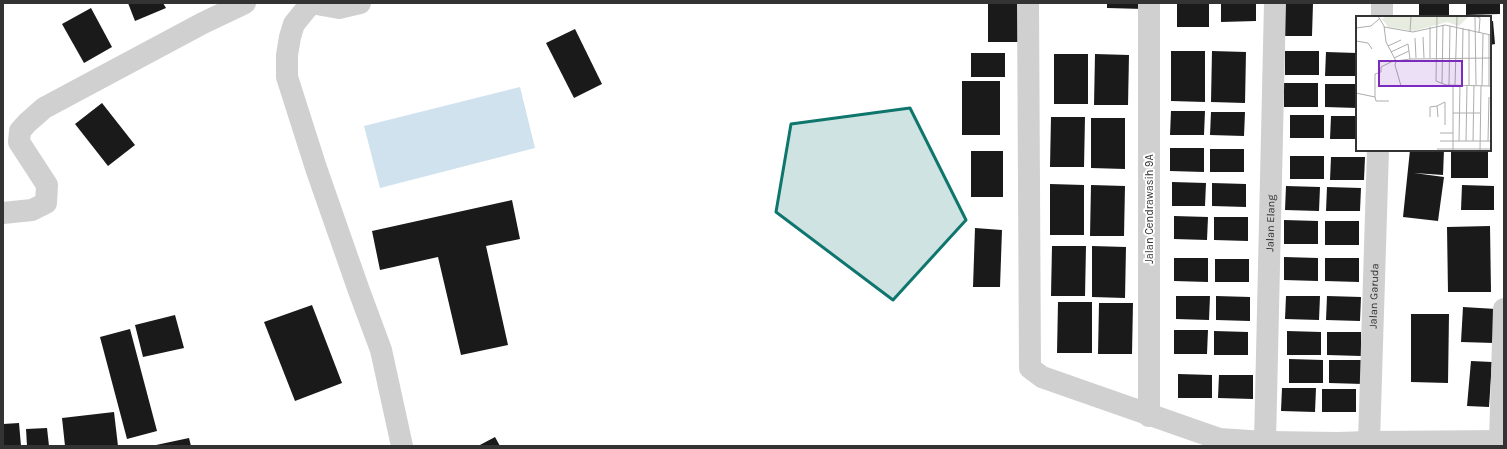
<svg xmlns="http://www.w3.org/2000/svg" width="1507" height="449" font-family="Karla,sans-serif">
  <style>
    .water { fill: #cfe2ee }
    .building { fill: #1a1a1a }
    .lines { fill: none; stroke-linecap: round; stroke-linejoin: round }
    .street { stroke: #d0d0d0; stroke-width: 22 }
    .marked { fill: #0f766e; fill-opacity: 0.2; stroke: #0f766e; stroke-width: 3; stroke-linejoin: round }
    .labels { text-anchor: middle; dominant-baseline: central; stroke-width: 4; stroke-linejoin: round; paint-order: stroke }
    .street-label { font-size: 11px; fill: #333; stroke: #fff }
    .inset-road { fill: none; stroke: #adadad; stroke-width: 1 }
    .view { fill: #7b2cbf; fill-opacity: 0.15; stroke: #7b2cbf; stroke-width: 2 }
    .inset-edge { fill: none; stroke: #333; stroke-width: 2 }
  </style>
  <rect width="100%" height="100%" fill="#fff"/>
  <!-- water -->
  <polygon class="water" points="520,87 535,148 380,188 364,126"/>
  <!-- building -->
  <g class="building">
    <polygon points="128,3 163,3 166,8 135,21"/>
    <rect x="988" y="3" width="30" height="39"/>
    <polygon points="1107,3 1144,3 1144,9 1107,8"/>
    <rect x="1177" y="3" width="32" height="24"/>
    <polygon points="1221,3 1256,3 1256,21 1221,22"/>
    <polygon points="1284,3 1313,3 1312,36 1283,36"/>
    <rect x="1419" y="3" width="30" height="14"/>
    <polygon points="1466,3 1500,3 1500,14 1466,15"/>
    <polygon points="91,8 112,47 84,63 62,24"/>
    <polygon points="1490,21 1493,21 1495,44 1490,45"/>
    <polygon points="575,29 602,84 574,98 546,43"/>
    <polygon points="1171,51 1205,51 1205,102 1171,101"/>
    <polygon points="1212,51 1246,52 1245,103 1211,102"/>
    <rect x="1285" y="51" width="34" height="24"/>
    <polygon points="1326,52 1357,53 1357,76 1325,76"/>
    <rect x="971" y="53" width="34" height="24"/>
    <rect x="1054" y="54" width="34" height="50"/>
    <polygon points="1095,54 1129,55 1128,105 1094,105"/>
    <rect x="962" y="81" width="38" height="54"/>
    <rect x="1284" y="83" width="34" height="24"/>
    <polygon points="1325,84 1357,84 1357,108 1325,107"/>
    <polygon points="102,103 135,145 108,166 75,124"/>
    <polygon points="1171,111 1205,111 1204,135 1170,135"/>
    <polygon points="1211,112 1245,112 1244,136 1210,135"/>
    <rect x="1290" y="115" width="34" height="23"/>
    <polygon points="1331,116 1357,116 1357,139 1330,139"/>
    <polygon points="1051,117 1085,117 1084,167 1050,167"/>
    <polygon points="1091,118 1125,118 1125,169 1091,168"/>
    <polygon points="1170,148 1204,148 1204,172 1170,171"/>
    <rect x="1210" y="149" width="34" height="23"/>
    <polygon points="1410,150 1444,150 1443,175 1414,173 1444,177 1438,221 1403,217"/>
    <rect x="1451" y="150" width="37" height="28"/>
    <rect x="971" y="151" width="32" height="46"/>
    <rect x="1290" y="156" width="34" height="23"/>
    <polygon points="1331,157 1365,157 1364,180 1330,180"/>
    <polygon points="1172,182 1206,183 1205,206 1172,206"/>
    <polygon points="1212,183 1246,184 1246,207 1212,206"/>
    <polygon points="1050,184 1084,185 1084,235 1050,235"/>
    <polygon points="1091,185 1125,186 1124,236 1090,236"/>
    <polygon points="1462,185 1494,186 1494,210 1461,210"/>
    <polygon points="1286,186 1320,187 1319,211 1285,210"/>
    <polygon points="1327,187 1361,188 1360,211 1326,211"/>
    <polygon points="512,200 520,239 486,246 508,345 461,355 438,257 380,270 372,231"/>
    <polygon points="1174,216 1208,217 1207,240 1174,239"/>
    <polygon points="1214,217 1248,217 1248,241 1214,240"/>
    <polygon points="1284,220 1318,221 1318,244 1284,244"/>
    <rect x="1325" y="221" width="34" height="24"/>
    <polygon points="1490,226 1491,292 1448,292 1447,227"/>
    <polygon points="975,228 1002,230 1000,287 973,287"/>
    <polygon points="1052,246 1086,246 1085,296 1051,296"/>
    <polygon points="1092,246 1126,247 1125,298 1092,297"/>
    <polygon points="1284,257 1318,258 1318,281 1284,280"/>
    <polygon points="1174,258 1208,258 1208,282 1174,281"/>
    <polygon points="1325,258 1359,258 1359,282 1325,281"/>
    <rect x="1215" y="259" width="34" height="23"/>
    <polygon points="1176,296 1210,296 1209,320 1176,319"/>
    <polygon points="1216,296 1250,297 1250,321 1216,320"/>
    <polygon points="1286,296 1320,296 1319,320 1285,319"/>
    <polygon points="1327,296 1361,297 1360,321 1326,320"/>
    <polygon points="1058,302 1092,302 1092,353 1057,353"/>
    <polygon points="1099,303 1133,303 1132,354 1098,354"/>
    <polygon points="312,305 342,383 295,401 264,322"/>
    <polygon points="1463,307 1496,309 1494,343 1461,342"/>
    <polygon points="1411,314 1449,314 1448,383 1411,382"/>
    <polygon points="175,315 184,348 143,357 135,325"/>
    <polygon points="130,329 157,431 127,439 100,337"/>
    <polygon points="1174,330 1208,330 1207,354 1174,354"/>
    <polygon points="1214,331 1248,332 1248,355 1214,355"/>
    <polygon points="1287,331 1321,332 1321,355 1287,355"/>
    <polygon points="1327,332 1361,332 1361,356 1327,355"/>
    <polygon points="1289,359 1323,360 1323,383 1289,383"/>
    <polygon points="1329,360 1363,360 1363,384 1329,383"/>
    <polygon points="1471,361 1492,362 1489,407 1467,406"/>
    <polygon points="1178,374 1212,375 1212,398 1178,398"/>
    <polygon points="1219,375 1253,375 1253,399 1218,398"/>
    <polygon points="1282,388 1316,388 1315,412 1281,411"/>
    <rect x="1322" y="389" width="34" height="23"/>
    <polygon points="114,412 118,446 65,446 62,418"/>
    <polygon points="19,423 21,446 3,446 3,424"/>
    <polygon points="47,428 49,446 27,446 26,429"/>
    <polygon points="495,437 500,446 478,446"/>
    <polygon points="189,438 191,446 156,446 156,445"/>
  </g>
  <g class="lines">
    <!-- street -->
    <g class="street">
      <polyline points="311,3 294,24 290,37 287,55 287,77 316,168 358,288 381,350 402,446"/>
      <polyline points="311,3 339,8 360,3"/>
      <polyline points="1028,3 1030,368 1042,377 1219,439 1265,442 1337,443 1369,442 1504,441"/>
      <polyline points="1149,3 1149,416"/>
      <polyline points="1382,17 1382,3"/>
      <polyline points="3,213 32,210 46,203 47,185 19,142 20,131 27,123 44,108 203,23 245,3"/>
      <polyline points="1500,441 1504,309"/>
      <path id="s1" d="M1265,442L1275,3"/>
      <path id="s2" d="M1369,442L1378,150"/>
    </g>
  </g>
  <!-- marked area -->
  <path class="marked" d="M910,108L966,220L893,300L776,212L791,124Z"/>
  <g class="labels">
    <!-- street labels -->
    <g class="street-label">
      <text transform="translate(1149 209) rotate(-90)">Jalan Cendrawasih 9A</text>
      <text stroke="none"><textPath href="#s1" startOffset="219">Jalan Elang</textPath></text>
      <text stroke="none"><textPath href="#s2" startOffset="146">Jalan Garuda</textPath></text>
    </g>
  </g>
  <!-- overview -->
  <g transform="translate(1356 16)">
    <rect width="135" height="135" fill="#fff"/>
    <path d="M30,0H113L103,10L91,6L58,15L32,11L26,3Z" fill="#e6ecdf"/>
    <path class="inset-road" d="M22,0L28,10L30,26L40,45L54,43L135,42M81,0L80,65L90,69L135,70M119,0L124,2L123,17M119,1L120,69M28,11L57,16L89,9L135,19M74,11V42M0,12L15,10L23,3M113,13V69M54,16L55,0M133,19V70M67,21L68,42M59,22L60,42M0,25L12,27L16,33M32,30L45,24M35,36L52,28L54,43M38,42L53,35M40,45L39,49L45,70M86,68L87,9M93,69L94,10M99,69L101,0M106,69L107,12M97,70V135M126,70L127,18M0,77L19,81V58L25,56V51L39,44M19,81L20,85H33M97,97H124M74,101V91L81,90M82,101L81,90L89,86V109M84,117H97M84,125H135M103,125L104,69M110,125L111,69M117,125L118,69M132,125L133,81M81,133H135M124,135L125,70"/>
    <path class="view" d="M23,45H106V70H23Z"/>
    <rect width="135" height="135" class="inset-edge"/>
  </g>
  <!-- border -->
  <rect width="1507" height="449" fill="none" stroke="#333333" stroke-width="8"/>
</svg>
